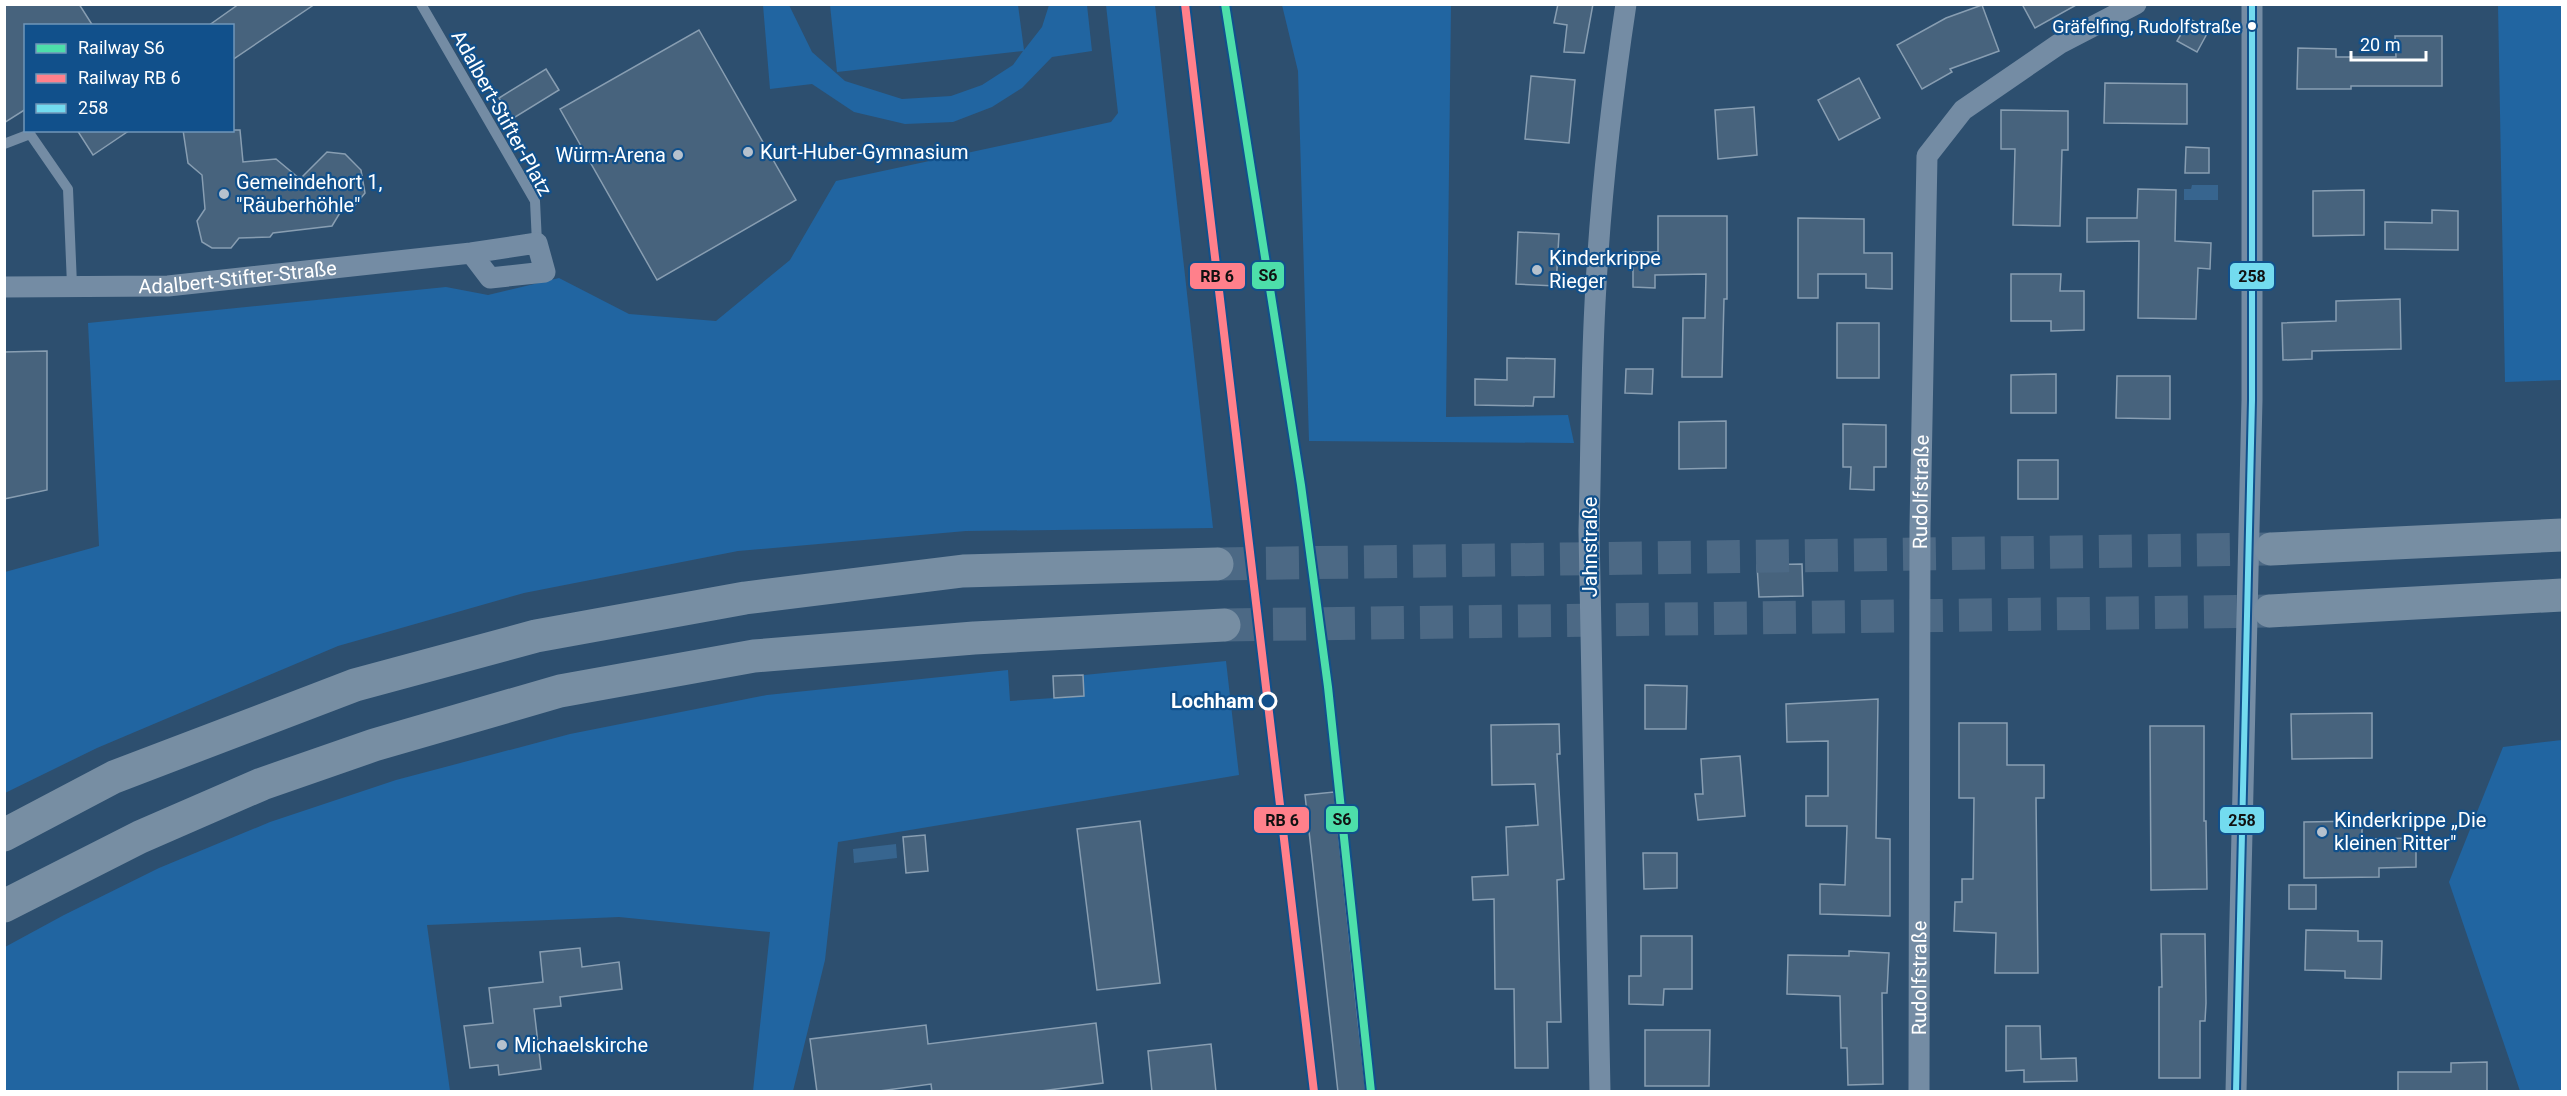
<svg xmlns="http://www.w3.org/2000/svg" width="2567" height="1096" font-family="Roboto,sans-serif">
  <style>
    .green { fill: #2165a1 }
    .water { fill: #37658f }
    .building { fill: #47637d; stroke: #889eb2; stroke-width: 1.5 }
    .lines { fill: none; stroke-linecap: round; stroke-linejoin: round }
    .motorway-tunnel { stroke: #4c6985; stroke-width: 33; stroke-dasharray: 33 16; stroke-linecap: butt }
    .service { stroke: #748ca4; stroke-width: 10 }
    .minor { stroke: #748ca4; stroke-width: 21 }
    .motorway { stroke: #778ea3; stroke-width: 33 }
    .bus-1-casing { stroke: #11508b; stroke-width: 10 }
    .bus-1 { stroke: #73dbef; stroke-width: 6 }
    .rail-1-casing { stroke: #11508b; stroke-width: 12 }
    .rail-2-casing { stroke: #11508b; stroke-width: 12 }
    .rail-1 { stroke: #4ddeaa; stroke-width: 8 }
    .rail-2 { stroke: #ff808b; stroke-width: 8 }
    .bus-dot { fill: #fff; stroke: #11508b; stroke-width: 2 }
    .poi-dot { fill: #b6c1cd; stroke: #11508b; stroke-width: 2 }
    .stop-dot { fill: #11508b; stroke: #fff; stroke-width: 3 }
    .labels { text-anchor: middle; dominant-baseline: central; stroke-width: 4.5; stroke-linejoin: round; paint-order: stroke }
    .bus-label { font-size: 18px; fill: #fff; stroke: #11508b; text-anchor: end }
    .street-label { font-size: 20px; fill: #fff; stroke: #11508b }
    .poi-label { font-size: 20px; fill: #fff; stroke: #11508b; text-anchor: start }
    .stop-label { font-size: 20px; font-weight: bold; fill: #fff; stroke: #11508b; text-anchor: end }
    .line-badge { stroke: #11508b; stroke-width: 2 }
    .pale-badge-label { font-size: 16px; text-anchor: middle; font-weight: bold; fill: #111 }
  </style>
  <rect width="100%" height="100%" fill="#2d4f6f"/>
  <!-- green -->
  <g class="green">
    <polygon points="763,5 789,5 812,52 845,81 902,99 951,96 982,85 1013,65 1023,51 837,72 830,5 1018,5 1024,50 1042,27 1049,5 1087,5 1092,51 1052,57 1022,88 992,107 953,122 905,124 854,112 812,84 770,89"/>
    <polygon points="1106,5 1155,5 1213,528 966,531 738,551 524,593 338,646 97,748 5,793 5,572 99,546 88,323 446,287 488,295 559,278 629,314 716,321 790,260 836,181 1111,122 1118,113"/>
    <polygon points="1282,5 1451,5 1446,417 1568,415 1574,443 1309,441 1298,71"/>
    <polygon points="2498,5 2562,5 2562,380 2505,382"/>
    <polygon points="1226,661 1239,775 838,842 825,960 793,1091 753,1091 770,932 619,917 427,925 450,1091 5,1092 5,947 64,915 159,868 270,822 396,780 570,734 767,695 1008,670 1010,701 1084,696 1084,675"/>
    <polygon points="2562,740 2562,1091 2520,1091 2449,882 2503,747"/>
  </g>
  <!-- water -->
  <g class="water">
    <polygon points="2192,185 2218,185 2218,200 2184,200 2184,189 2191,189"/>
    <polygon points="896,844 897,858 854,863 853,849"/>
  </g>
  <!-- building -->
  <g class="building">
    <polygon points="4,4 79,4 93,26 26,26 26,109 4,123"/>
    <polygon points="239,4 315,4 232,60 232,26 208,26"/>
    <polygon points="1558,4 1593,4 1584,53 1564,52 1567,25 1554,23"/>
    <polygon points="2022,4 2078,4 2035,28"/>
    <polygon points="1982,5 1999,51 1950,69 1952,72 1922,89 1897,45 1946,18"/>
    <polygon points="2190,19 2209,30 2197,52 2177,41"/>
    <polygon points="699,30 796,200 657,280 560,109"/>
    <polygon points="2395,36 2442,36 2442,86 2351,86 2351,89 2297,89 2298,48 2336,49 2336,57 2396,57"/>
    <polygon points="546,69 559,90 512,119 499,98"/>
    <polygon points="1531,76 1575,80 1569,143 1525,139"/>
    <polygon points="1859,78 1880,118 1839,140 1818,100"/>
    <polygon points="2105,83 2187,84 2187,124 2104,123"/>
    <polygon points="1754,107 1757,155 1718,159 1715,110"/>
    <polygon points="2001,110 2068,111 2068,150 2062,150 2060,226 2013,225 2015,149 2001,149"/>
    <polygon points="77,130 130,130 93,155"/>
    <polygon points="183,130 240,130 243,162 276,159 300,179 327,152 345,154 361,170 365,193 351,210 341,211 332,226 273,233 270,237 239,238 231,248 212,248 202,242 197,221 205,209 202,175 188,163"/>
    <polygon points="2186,147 2209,148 2209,173 2185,173"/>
    <polygon points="2138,189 2176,190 2175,241 2211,243 2210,269 2198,268 2196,319 2138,318 2139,241 2087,242 2087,218 2137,218"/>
    <polygon points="2364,190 2364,235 2313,236 2313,191"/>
    <polygon points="2432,210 2458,211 2458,250 2385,249 2385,222 2432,223"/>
    <polygon points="1658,216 1727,216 1727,299 1724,299 1722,377 1682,377 1683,318 1705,318 1706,274 1655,275 1655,288 1633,287 1633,252 1658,252"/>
    <polygon points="1798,218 1864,219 1864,253 1892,253 1892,289 1866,288 1866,274 1818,274 1818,298 1798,298"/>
    <polygon points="1518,232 1559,234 1556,286 1516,284"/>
    <polygon points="2011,274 2061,274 2060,291 2084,291 2084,330 2051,331 2051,321 2011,321"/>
    <polygon points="2400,299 2401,349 2312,351 2312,359 2283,360 2282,323 2336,321 2336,301"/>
    <rect x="1837" y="323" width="42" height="55"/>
    <polygon points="47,351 47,490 4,499 4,352"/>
    <polygon points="1507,358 1555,359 1554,397 1534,397 1533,406 1475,405 1475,379 1507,380"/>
    <polygon points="1626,369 1653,369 1652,394 1625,393"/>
    <polygon points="2056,374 2056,413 2011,413 2011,375"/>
    <polygon points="2117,376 2170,376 2170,419 2116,418"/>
    <polygon points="1726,421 1726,468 1679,469 1679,422"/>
    <polygon points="1843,424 1886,425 1886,467 1874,467 1874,490 1850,489 1851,467 1843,467"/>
    <rect x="2018" y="460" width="40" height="39"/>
    <polygon points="1802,564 1803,596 1759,597 1757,565"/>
    <polygon points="1083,675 1084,696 1054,698 1053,676"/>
    <polygon points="1645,685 1687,686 1686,729 1645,729"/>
    <polygon points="1878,699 1876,838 1890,839 1890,916 1820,914 1820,884 1845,885 1847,826 1806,826 1806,796 1828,796 1828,741 1787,742 1786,704"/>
    <polygon points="2372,713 2372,758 2292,759 2291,714"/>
    <polygon points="1959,723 2007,723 2007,765 2044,765 2044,798 2036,798 2038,973 1995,973 1996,933 1954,931 1955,902 1962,902 1962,879 1973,879 1974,798 1959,798"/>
    <polygon points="1559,724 1560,754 1557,754 1564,879 1557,880 1561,1022 1547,1022 1548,1068 1515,1068 1514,989 1495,989 1494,899 1473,900 1472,877 1508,875 1506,827 1538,825 1535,784 1492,785 1491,725"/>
    <polygon points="2150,726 2204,726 2204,821 2206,821 2207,889 2151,890"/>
    <polygon points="1740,756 1745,816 1698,820 1695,794 1703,794 1701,759"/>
    <polygon points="1334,792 1357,1012 1366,1092 1338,1092 1305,795"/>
    <polygon points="1140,821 1160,983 1097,990 1077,829"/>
    <polygon points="2362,821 2362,839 2416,838 2416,867 2379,868 2379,877 2304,878 2304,822"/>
    <polygon points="925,835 928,871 906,873 903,837"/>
    <polygon points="1643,853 1677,853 1677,888 1644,889"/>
    <rect x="2289" y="885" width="27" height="24"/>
    <polygon points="2306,930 2358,931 2358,941 2382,941 2381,979 2345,978 2345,971 2305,970"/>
    <polygon points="2161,934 2205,934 2206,1003 2205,1021 2200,1021 2200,1078 2159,1078 2159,987 2162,987"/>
    <polygon points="1641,936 1692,936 1692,989 1664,989 1663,1005 1629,1004 1629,976 1641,976"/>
    <polygon points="580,948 582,967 619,962 622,989 560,997 561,1006 534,1009 541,1069 499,1075 498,1065 470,1068 464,1026 493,1023 489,988 543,982 540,952"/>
    <polygon points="1849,951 1889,953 1887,993 1882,993 1883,1084 1848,1085 1847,1048 1841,1048 1840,996 1787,994 1788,955 1849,956"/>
    <polygon points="1096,1023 1103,1083 1033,1092 932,1092 931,1084 872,1092 817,1092 810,1039 926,1025 928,1044"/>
    <polygon points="2006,1026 2040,1026 2041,1059 2076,1058 2077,1081 2024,1082 2024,1070 2006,1071"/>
    <polygon points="1645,1030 1710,1030 1709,1086 1645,1086"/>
    <polygon points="1211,1044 1216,1092 1152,1092 1148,1051"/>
    <polygon points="2487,1062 2487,1092 2398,1092 2398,1072 2451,1072 2451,1063"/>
  </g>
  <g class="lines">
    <!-- motorway-tunnel -->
    <g class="motorway-tunnel">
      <polyline points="1217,564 2271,549"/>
      <polyline points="1224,625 2270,611"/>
    </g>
    <!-- service -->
    <g class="service">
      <polyline points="421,4 535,201 537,243"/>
      <polyline points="4,144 30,134 68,189 72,285"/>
    </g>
    <!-- minor -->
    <g class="minor">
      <path id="s1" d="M4,287L168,286L471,253L537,243L545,272L490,278L471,253"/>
      <path d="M1600,1092L1589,531C1591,455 1591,379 1595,303C1600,203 1611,103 1626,4"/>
      <path id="s2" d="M1919,1092L1920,527L1927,156L1963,110L2059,44L2136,4"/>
      <polyline points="2236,1092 2252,400 2252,4"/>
    </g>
    <!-- motorway -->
    <g class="motorway">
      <polyline points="2271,549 2562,535"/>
      <polyline points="2270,611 2562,595"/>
      <polyline points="4,835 114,777 355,685 536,636 745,598 963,571 1217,564"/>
      <polyline points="4,906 140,837 262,784 374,745 560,691 754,656 974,638 1224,625"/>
    </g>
    <defs>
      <polyline id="bus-1" points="2236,1092 2252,400 2252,4"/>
    </defs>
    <!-- bus-1 casing -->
    <use href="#bus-1" class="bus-1-casing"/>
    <!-- bus-1 -->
    <use href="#bus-1" class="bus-1"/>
    <defs>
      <polyline id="rail-1" points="1225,4 1301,485 1328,687 1371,1092"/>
      <polyline id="rail-2" points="1185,4 1314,1092"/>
    </defs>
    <!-- rail-1 casing -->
    <use href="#rail-1" class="rail-1-casing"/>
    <!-- rail-2 casing -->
    <use href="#rail-2" class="rail-2-casing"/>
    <!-- rail-1 -->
    <use href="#rail-1" class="rail-1"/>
    <!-- rail-2 -->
    <use href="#rail-2" class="rail-2"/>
  </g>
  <!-- markers -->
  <circle class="bus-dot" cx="2252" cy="26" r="5"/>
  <g class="poi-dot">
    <circle cx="748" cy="152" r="6"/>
    <circle cx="678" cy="155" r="6"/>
    <circle cx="224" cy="194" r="6"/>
    <circle cx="1537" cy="270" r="6"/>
    <circle cx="2322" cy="832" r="6"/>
    <circle cx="502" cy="1045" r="6"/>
  </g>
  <circle class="stop-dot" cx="1268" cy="701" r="8"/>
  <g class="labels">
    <!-- bus labels -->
    <g class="bus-label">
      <text x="2241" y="26">Gräfelfing, Rudolfstraße</text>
    </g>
    <!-- street labels -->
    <g class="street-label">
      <text transform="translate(502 113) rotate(61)">Adalbert-Stifter-Platz</text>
      <text stroke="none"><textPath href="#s1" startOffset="234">Adalbert-Stifter-Straße</textPath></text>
      <text stroke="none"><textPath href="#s2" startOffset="600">Rudolfstraße</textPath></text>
      <text transform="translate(1590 547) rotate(-90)">Jahnstraße</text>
      <text stroke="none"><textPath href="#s2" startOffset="114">Rudolfstraße</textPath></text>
    </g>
    <!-- poi labels -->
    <g class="poi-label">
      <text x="760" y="152">Kurt-Huber-Gymnasium</text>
      <text x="666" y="155" text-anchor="end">Würm-Arena</text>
      <text x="236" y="182">Gemeindehort 1,<tspan x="236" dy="23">"Räuberhöhle"</tspan></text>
      <text x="1549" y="258">Kinderkrippe<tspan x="1549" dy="23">Rieger</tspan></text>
      <text x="2334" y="820">Kinderkrippe „Die<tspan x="2334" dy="23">kleinen Ritter"</tspan></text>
      <text x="514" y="1045">Michaelskirche</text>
    </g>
    <!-- stop labels -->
    <g class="stop-label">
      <text x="1254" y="701">Lochham</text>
    </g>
  </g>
  <g class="line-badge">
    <rect x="1251" y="261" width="34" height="29" rx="6" fill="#4ddeaa"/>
    <rect x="1189" y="262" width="57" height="28" rx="6" fill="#ff808b"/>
    <rect x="2229" y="262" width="46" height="28" rx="6" fill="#73dbef"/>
    <rect x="1325" y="805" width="34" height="28" rx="6" fill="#4ddeaa"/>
    <rect x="1253" y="806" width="57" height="28" rx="6" fill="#ff808b"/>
    <rect x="2219" y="806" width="46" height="28" rx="6" fill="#73dbef"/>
  </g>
  <g class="pale-badge-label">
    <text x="1268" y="281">S6</text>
    <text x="1217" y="282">RB 6</text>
    <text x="2252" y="282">258</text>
    <text x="1342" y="825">S6</text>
    <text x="1282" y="826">RB 6</text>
    <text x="2242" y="826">258</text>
  </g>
  <!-- border -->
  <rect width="2567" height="1096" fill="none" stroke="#ffffff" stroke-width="12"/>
  <!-- legend -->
  <rect x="24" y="24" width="210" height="108" fill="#11508b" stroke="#7096b9" stroke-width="1.5"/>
  <rect x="36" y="44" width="30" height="9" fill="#4ddeaa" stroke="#7096b9" stroke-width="1.5"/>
  <text x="78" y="54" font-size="18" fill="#ffffff">Railway S6</text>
  <rect x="36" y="74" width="30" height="9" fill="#ff808b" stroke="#7096b9" stroke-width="1.5"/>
  <text x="78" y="84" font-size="18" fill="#ffffff">Railway RB 6</text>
  <rect x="36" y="104" width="30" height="9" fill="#73dbef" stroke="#7096b9" stroke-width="1.5"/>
  <text x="78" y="114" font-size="18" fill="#ffffff">258</text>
  <!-- scale -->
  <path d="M2351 51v9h75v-9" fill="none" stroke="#ffffff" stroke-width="3"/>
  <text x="2360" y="51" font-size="18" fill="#ffffff" stroke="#11508b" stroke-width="4.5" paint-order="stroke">20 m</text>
</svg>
